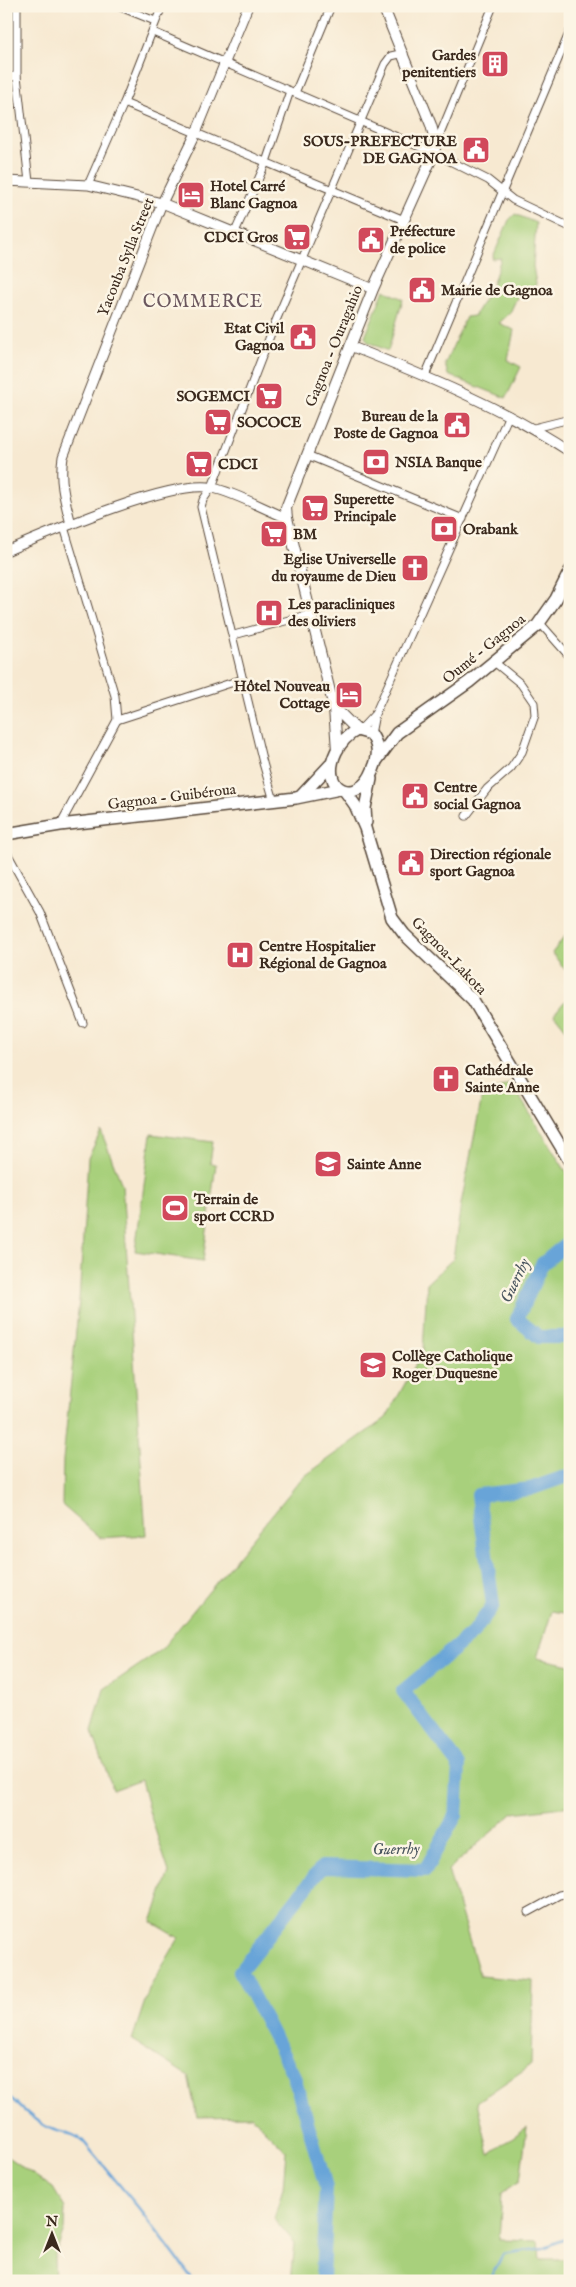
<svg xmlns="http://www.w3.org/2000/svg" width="576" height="2287" font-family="'IM FELL English',serif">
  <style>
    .green { fill: #a8d07c; stroke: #727d4d }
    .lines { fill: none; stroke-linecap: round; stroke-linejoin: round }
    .stream { stroke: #67a4d8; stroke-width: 2.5 }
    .river { stroke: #67a4d8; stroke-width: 14 }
    .minor-casing { stroke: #574739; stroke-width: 9 }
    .tertiary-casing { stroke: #574739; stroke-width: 11 }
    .secondary-casing { stroke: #574739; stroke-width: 12 }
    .primary-casing { stroke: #574739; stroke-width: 14 }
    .minor { stroke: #fff; stroke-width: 7 }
    .tertiary { stroke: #fff; stroke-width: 9 }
    .secondary { stroke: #fff; stroke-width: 10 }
    .primary { stroke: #fff; stroke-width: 11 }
    .labels { text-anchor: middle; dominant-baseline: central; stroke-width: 5; stroke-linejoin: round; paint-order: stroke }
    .poi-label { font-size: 15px; font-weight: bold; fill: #3b2a1e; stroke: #fcf5e5; text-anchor: start }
    .street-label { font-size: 15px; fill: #3b2a1e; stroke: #fcf5e5 }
    .water-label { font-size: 16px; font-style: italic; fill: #4a555f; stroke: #fcf5e5 }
    .quarter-label { font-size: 18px; letter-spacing: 1px; fill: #6b575e; stroke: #fcf5e5 }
  </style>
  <rect width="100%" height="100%" fill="#fcf5e5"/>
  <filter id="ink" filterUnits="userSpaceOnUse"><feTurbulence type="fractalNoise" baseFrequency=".02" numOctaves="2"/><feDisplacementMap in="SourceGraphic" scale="10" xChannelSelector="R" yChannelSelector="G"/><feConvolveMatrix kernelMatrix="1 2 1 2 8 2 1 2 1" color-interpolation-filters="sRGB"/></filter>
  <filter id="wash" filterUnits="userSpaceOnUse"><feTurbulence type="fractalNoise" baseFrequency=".0096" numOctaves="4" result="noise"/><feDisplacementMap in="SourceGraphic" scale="20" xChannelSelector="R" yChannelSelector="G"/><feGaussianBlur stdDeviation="1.12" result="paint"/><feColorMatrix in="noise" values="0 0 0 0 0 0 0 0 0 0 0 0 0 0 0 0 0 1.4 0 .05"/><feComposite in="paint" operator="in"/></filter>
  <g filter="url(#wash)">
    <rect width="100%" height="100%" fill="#f7e9d1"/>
    <!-- green -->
    <g class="green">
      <polygon points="515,214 536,223 533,266 536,284 526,300 518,295 510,313 499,323 514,330 508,360 521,367 506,398 448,375 445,364 466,317 474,316 492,286 501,258 492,259 509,220"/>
      <polygon points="384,290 403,299 388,351 368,342 365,337"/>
      <polygon points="570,930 570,976 552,953"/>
      <polygon points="570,995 570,1034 554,1014"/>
      <polygon points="511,1083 570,1178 570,1614 552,1611 537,1658 570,1665 570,1806 513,1813 448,1870 480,1976 533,1981 531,2065 477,2102 489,2154 527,2127 520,2181 502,2193 499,2240 538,2241 540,2259 570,2259 570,2281 291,2281 295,2243 274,2219 283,2189 286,2151 251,2116 197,2117 188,2076 132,2040 149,1989 179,1938 152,1922 169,1872 149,1811 141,1780 113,1790 92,1731 104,1689 160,1651 302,1478 386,1418 423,1351 427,1283 453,1259 461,1204 482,1096"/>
      <polygon points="101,1131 122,1185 146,1535 100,1538 62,1505 63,1460 79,1301 88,1158"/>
      <polygon points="151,1134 213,1142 210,1163 216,1164 203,1261 135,1251"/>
      <polygon points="6,2156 53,2188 65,2208 64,2230 54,2258 55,2281 6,2281"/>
    </g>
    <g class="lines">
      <!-- stream -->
      <g class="stream">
        <path d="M6,2094C20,2106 36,2124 54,2130C67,2135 71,2131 83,2141L142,2212L194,2281"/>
        <polyline points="484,2281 491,2277 503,2254 543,2248 570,2237"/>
      </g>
      <!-- river -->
      <g class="river">
        <polyline points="570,1241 542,1264 517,1319 539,1337 570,1337"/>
        <polyline points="322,2281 326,2187 294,2076 240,1971 322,1867 425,1870 456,1815 459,1765 403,1691 473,1633 493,1605 478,1495 530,1489 570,1475"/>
      </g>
    </g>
  </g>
  <g filter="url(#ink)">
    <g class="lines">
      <defs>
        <g id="minor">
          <polyline points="17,6 17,76"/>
          <polyline points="118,6 155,21"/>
          <polyline points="153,32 434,153 488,180 513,200 570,227"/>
          <polyline points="6,77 17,76 29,182"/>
          <polyline points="295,93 331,6"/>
          <polyline points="124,103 404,220"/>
          <polyline points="436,144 493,6"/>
          <polyline points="88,185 124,103 162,6"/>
          <polyline points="235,232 266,162 290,91"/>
          <polyline points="425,376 570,31"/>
          <polyline points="534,428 570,419"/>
          <polyline points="307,455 463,519"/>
          <polyline points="540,623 570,657"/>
          <polyline points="234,635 311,614"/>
          <polyline points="117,720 243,679"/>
          <polyline points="360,730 374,715"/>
          <polyline points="371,734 375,714 509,415"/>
          <polyline points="274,801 263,763 201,507 203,500 212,487 275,323 385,64 391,56 404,53"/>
          <polyline points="466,816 487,789 511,768 522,752 535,715 534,703 521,684 493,661"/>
          <polyline points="60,825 117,720 115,696 64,527"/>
          <polyline points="6,851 40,912 83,1023"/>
          <polyline points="528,1912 559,1895 570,1893"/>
        </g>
        <g id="tertiary">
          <polyline points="6,181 88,185 162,203 373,289"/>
          <path d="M350,346C426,376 502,407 570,452"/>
          <path d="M71,524C65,501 59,481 63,457L162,203L196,133L248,6"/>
          <path d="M6,551C46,534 174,478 213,488C236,493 264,509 287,518"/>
        </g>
        <g id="secondary">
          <polyline points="335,708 357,730"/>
          <polyline points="337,750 334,708 287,518 286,508 373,289 434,153 436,144 431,125 383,6"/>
        </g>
        <g id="primary">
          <path d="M357,730L371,734C379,746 379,756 373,770C358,808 318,790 336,752C341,742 347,735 357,730Z"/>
          <polyline points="377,760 397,733 469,682 537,626 556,599 570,571"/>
          <polyline points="345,791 355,805 365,828 392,918 404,934 473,1000 570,1162"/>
          <polyline points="301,796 330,765"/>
          <polyline points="366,822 365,808 371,779"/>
          <polyline points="6,834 60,825 296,798 340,789"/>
        </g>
      </defs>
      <!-- minor casing -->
      <use href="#minor" class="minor-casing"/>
      <!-- tertiary casing -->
      <use href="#tertiary" class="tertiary-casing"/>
      <!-- secondary casing -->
      <use href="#secondary" class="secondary-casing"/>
      <!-- primary casing -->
      <use href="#primary" class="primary-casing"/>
      <!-- minor -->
      <use href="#minor" class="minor"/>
      <!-- tertiary -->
      <use href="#tertiary" class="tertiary"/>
      <!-- secondary -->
      <use href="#secondary" class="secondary"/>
      <!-- primary -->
      <use href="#primary" class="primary"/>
    </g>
  </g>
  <!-- icons -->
  <defs>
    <symbol id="building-square" viewBox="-11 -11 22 22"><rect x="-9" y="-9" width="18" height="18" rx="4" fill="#d1495b" stroke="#fcf5e5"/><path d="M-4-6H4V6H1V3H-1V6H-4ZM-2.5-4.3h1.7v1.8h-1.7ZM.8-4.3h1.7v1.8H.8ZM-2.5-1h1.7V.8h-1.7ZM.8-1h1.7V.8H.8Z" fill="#fff"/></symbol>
    <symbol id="civic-square" viewBox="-11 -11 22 22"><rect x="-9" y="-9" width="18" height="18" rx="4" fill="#d1495b" stroke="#fcf5e5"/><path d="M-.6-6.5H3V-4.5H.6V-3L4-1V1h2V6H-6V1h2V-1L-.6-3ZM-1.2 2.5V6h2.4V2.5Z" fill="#fff"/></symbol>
    <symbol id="hotel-square" viewBox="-11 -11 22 22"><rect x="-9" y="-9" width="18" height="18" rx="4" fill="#d1495b" stroke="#fcf5e5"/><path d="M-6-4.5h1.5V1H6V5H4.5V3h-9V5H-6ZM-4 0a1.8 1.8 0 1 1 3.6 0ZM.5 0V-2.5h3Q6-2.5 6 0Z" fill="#fff"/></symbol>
    <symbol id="supermarket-square" viewBox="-11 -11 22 22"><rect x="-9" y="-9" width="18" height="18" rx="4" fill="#d1495b" stroke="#fcf5e5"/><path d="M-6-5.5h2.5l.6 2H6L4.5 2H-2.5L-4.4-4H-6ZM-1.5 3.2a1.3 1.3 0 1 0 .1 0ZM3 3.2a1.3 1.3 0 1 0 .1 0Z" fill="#fff"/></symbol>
    <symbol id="bank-square" viewBox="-11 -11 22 22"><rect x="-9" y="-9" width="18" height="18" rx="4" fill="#d1495b" stroke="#fcf5e5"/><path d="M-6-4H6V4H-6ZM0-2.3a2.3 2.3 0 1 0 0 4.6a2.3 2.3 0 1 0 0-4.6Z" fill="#fff"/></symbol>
    <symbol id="church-square" viewBox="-11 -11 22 22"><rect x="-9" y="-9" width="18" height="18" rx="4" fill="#d1495b" stroke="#fcf5e5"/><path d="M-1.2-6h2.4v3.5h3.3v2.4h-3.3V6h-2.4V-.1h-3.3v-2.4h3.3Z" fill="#fff"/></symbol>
    <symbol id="hospital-square" viewBox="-11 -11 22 22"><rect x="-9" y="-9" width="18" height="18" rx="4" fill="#d1495b" stroke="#fcf5e5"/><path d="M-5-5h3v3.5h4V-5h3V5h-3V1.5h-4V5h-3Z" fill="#fff"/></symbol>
    <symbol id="school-square" viewBox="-11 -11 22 22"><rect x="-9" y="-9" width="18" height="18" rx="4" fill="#d1495b" stroke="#fcf5e5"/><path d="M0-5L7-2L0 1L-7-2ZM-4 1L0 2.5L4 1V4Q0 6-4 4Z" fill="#fff"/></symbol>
    <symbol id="stadium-square" viewBox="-11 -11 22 22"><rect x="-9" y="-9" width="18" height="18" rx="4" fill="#d1495b" stroke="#fcf5e5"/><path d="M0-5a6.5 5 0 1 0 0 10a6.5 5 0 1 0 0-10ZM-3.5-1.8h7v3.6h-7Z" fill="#fff"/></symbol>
  </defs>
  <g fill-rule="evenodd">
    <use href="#building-square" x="479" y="48" width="32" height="32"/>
    <use href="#civic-square" x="460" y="134" width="32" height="32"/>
    <use href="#hotel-square" x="175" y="179" width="32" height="32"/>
    <use href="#supermarket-square" x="281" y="221" width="32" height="32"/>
    <use href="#civic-square" x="355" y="224" width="32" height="32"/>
    <use href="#civic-square" x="406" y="274" width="32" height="32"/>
    <use href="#civic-square" x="287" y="321" width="32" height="32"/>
    <use href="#supermarket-square" x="253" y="380" width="32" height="32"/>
    <use href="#supermarket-square" x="202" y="406" width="32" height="32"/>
    <use href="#civic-square" x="441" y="409" width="32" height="32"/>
    <use href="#bank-square" x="360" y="446" width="32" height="32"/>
    <use href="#supermarket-square" x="183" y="448" width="32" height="32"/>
    <use href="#supermarket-square" x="299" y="492" width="32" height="32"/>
    <use href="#bank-square" x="428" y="513" width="32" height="32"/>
    <use href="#supermarket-square" x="258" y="518" width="32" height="32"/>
    <use href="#church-square" x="399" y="552" width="32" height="32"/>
    <use href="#hospital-square" x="253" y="597" width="32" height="32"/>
    <use href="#hotel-square" x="333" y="679" width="32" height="32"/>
    <use href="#civic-square" x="399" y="780" width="32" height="32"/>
    <use href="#civic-square" x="395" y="847" width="32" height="32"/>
    <use href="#hospital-square" x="224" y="939" width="32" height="32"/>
    <use href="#church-square" x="430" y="1063" width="32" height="32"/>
    <use href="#school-square" x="312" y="1148" width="32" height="32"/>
    <use href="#stadium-square" x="159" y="1192" width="32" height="32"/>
    <use href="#school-square" x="357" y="1349" width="32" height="32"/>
  </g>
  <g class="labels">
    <!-- poi labels -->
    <g class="poi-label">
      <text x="476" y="55" text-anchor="end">Gardes<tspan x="476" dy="17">penitentiers</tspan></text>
      <text x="457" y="141" text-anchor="end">SOUS-PREFECTURE<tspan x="457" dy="17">DE GAGNOA</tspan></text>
      <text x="210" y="186">Hotel Carré<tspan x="210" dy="17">Blanc Gagnoa</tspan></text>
      <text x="390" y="231">Préfecture<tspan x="390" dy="17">de police</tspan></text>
      <text x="278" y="237" text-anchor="end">CDCI Gros</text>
      <text x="441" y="290">Mairie de Gagnoa</text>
      <text x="284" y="328" text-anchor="end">Etat Civil<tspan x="284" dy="17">Gagnoa</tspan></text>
      <text x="250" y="396" text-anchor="end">SOGEMCI</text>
      <text x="438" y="416" text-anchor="end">Bureau de la<tspan x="438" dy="17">Poste de Gagnoa</tspan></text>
      <text x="237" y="422">SOCOCE</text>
      <text x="395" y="462">NSIA Banque</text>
      <text x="218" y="464">CDCI</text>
      <text x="334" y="499">Superette<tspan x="334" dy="17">Principale</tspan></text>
      <text x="463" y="529">Orabank</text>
      <text x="293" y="534">BM</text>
      <text x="396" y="559" text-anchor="end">Eglise Universelle<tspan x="396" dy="17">du royaume de Dieu</tspan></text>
      <text x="288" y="604">Les paracliniques<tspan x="288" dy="17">des oliviers</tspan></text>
      <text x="330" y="686" text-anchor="end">Hôtel Nouveau<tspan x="330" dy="17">Cottage</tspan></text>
      <text x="434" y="787">Centre<tspan x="434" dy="17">social Gagnoa</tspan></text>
      <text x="430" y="854">Direction régionale<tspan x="430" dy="17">sport Gagnoa</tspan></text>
      <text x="259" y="946">Centre Hospitalier<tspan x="259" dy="17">Régional de Gagnoa</tspan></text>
      <text x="465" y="1070">Cathédrale<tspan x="465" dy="17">Sainte Anne</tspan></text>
      <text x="347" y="1164">Sainte Anne</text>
      <text x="194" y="1199">Terrain de<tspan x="194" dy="17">sport CCRD</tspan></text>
      <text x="392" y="1356">Collège Catholique<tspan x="392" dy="17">Roger Duquesne</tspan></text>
    </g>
    <!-- street labels -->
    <g class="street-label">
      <text transform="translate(126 257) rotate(-68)">Yacouba Sylla Street</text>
      <text transform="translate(334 346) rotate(-68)">Gagnoa - Ouragahio</text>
      <text transform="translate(484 649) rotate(-39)">Oumé - Gagnoa</text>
      <text transform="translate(172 797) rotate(-7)">Gagnoa - Guibéroua</text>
      <text transform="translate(449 956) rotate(46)">Gagnoa-Lakota</text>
    </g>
    <!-- water labels -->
    <g class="water-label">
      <text transform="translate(516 1281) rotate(-64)">Guerrhy</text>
      <text transform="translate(396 1850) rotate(-1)">Guerrhy</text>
    </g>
    <!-- quarter labels -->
    <g class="quarter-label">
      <text x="203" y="302">COMMERCE</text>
    </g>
  </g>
  <!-- margin -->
  <rect width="576" height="2287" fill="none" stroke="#fcf5e5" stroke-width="25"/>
  <!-- north arrow -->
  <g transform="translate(52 2234)" stroke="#fcf5e5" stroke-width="4" paint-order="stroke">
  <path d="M0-4L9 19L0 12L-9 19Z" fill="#3b2a1e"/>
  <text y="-8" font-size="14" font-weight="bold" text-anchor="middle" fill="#3b2a1e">N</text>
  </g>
</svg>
